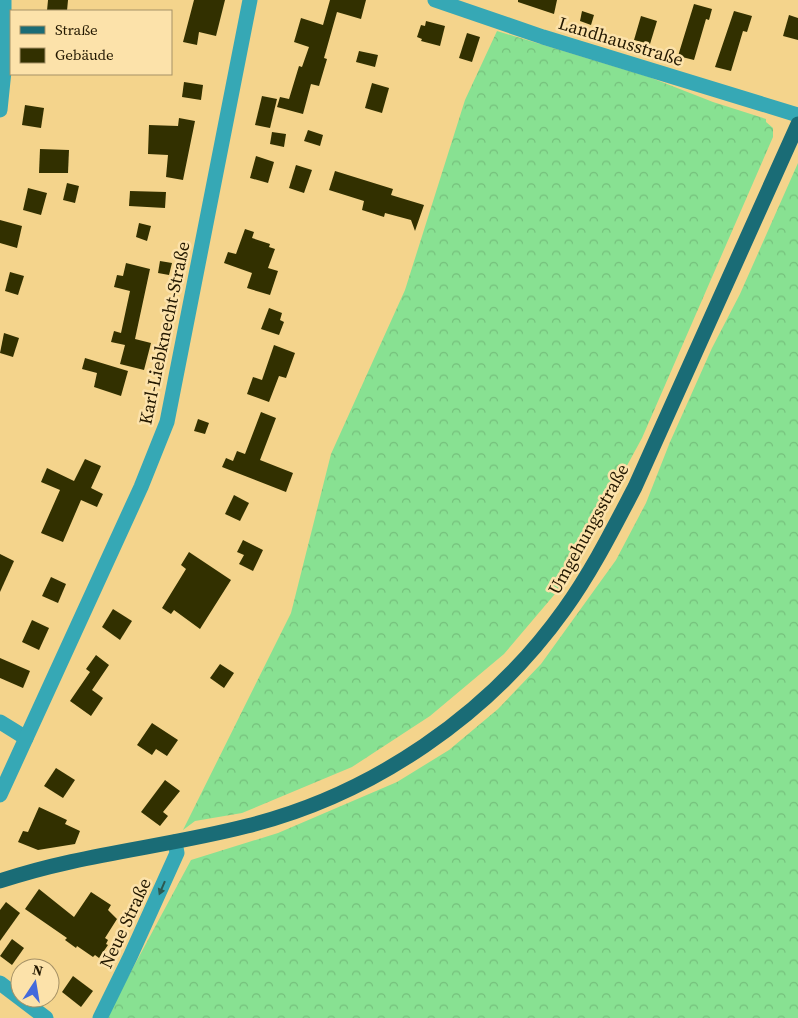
<svg xmlns="http://www.w3.org/2000/svg" width="798" height="1018" font-family="'Source Serif 4',serif">
  <style>
    .forest { fill: url(#forest-crowns) }
    .building { fill: #323000 }
    .lines { fill: none; stroke-linecap: round; stroke-linejoin: round }
    .minor { stroke: #36a8b5; stroke-width: 15 }
    .major { stroke: #1a6c76; stroke-width: 15 }
    .oneway { fill: #2c5951 }
    .labels { text-anchor: middle; dominant-baseline: central; stroke-width: 5; stroke-linejoin: round; paint-order: stroke }
    .street-label { font-size: 18px; fill: #231800; stroke: #fce2aa }
  </style>
  <defs>
    <pattern id="forest-crowns" width="20" height="18" patternUnits="userSpaceOnUse" patternTransform="scale(1.25)"><rect width="20" height="18" fill="#88e192"/><path d="M2 6a3 3 0 1 1 6 0M12 15a3 3 0 1 1 6 0" fill="none" stroke="#75c07c"/></pattern>
  </defs>
  <rect width="100%" height="100%" fill="#f4d48c"/>
  <!-- forest -->
  <g class="forest">
    <polygon points="497,31 649,77 713,102 766,119 766,122 773,128 773,137 642,438 617,484 588,547 560,588 504,654 430,716 352,767 242,813 195,821 183,830 291,613 331,454 405,290 465,100"/>
    <polygon points="798,163 798,1018 106,1018 191,860 278,833 397,782 449,750 498,709 541,664 616,560 646,503 670,442 712,348 740,294"/>
  </g>
  <!-- building -->
  <g class="building">
    <polygon points="48,0 68,0 67,11 47,11"/>
    <polygon points="194,0 225,0 216,36 199,32 197,45 183,42"/>
    <polygon points="330,0 366,0 361,19 337,12 324,58 327,59 319,86 311,84 303,114 277,107 280,97 289,99 299,66 302,67 309,47 294,42 301,18 323,25"/>
    <polygon points="518,0 557,0 554,14 518,2"/>
    <polygon points="694,4 712,9 709,20 706,19 694,60 678,56"/>
    <polygon points="582,11 594,15 591,25 580,21"/>
    <polygon points="734,11 752,16 747,32 743,31 731,71 715,67"/>
    <polygon points="789,15 798,18 798,40 783,36"/>
    <polygon points="641,16 657,21 650,44 634,40"/>
    <polygon points="426,21 445,26 440,46 421,41 422,39 417,37 421,25 425,26"/>
    <polygon points="467,33 480,37 472,62 459,58"/>
    <polygon points="359,51 378,55 375,67 356,62"/>
    <polygon points="184,82 203,85 201,100 182,97"/>
    <polygon points="372,83 389,88 382,113 365,108"/>
    <polygon points="262,96 277,99 270,128 255,125"/>
    <polygon points="25,105 44,108 41,128 22,125"/>
    <polygon points="179,118 195,121 183,180 166,177 168,155 148,154 149,125 178,126"/>
    <polygon points="308,130 323,135 320,146 304,141"/>
    <polygon points="272,132 286,134 284,147 270,144"/>
    <polygon points="40,149 69,150 68,173 39,173"/>
    <polygon points="256,156 274,162 268,183 250,178"/>
    <polygon points="296,165 312,170 304,193 289,188"/>
    <polygon points="335,171 393,189 391,195 424,205 415,231 411,220 385,213 384,217 362,210 364,201 329,190"/>
    <polygon points="67,183 79,186 75,203 63,200"/>
    <polygon points="28,188 47,193 41,215 23,210"/>
    <polygon points="130,191 166,192 165,208 129,206"/>
    <polygon points="0,220 22,226 17,248 0,243"/>
    <polygon points="139,223 151,226 147,241 136,237"/>
    <polygon points="245,229 254,232 252,238 270,244 269,247 275,249 268,268 278,271 270,295 247,288 252,273 224,263 228,252 236,254"/>
    <polygon points="160,261 172,263 169,275 158,273"/>
    <polygon points="126,263 150,269 135,339 151,343 144,370 120,364 125,345 111,342 114,331 121,333 130,291 114,287 117,275 123,276"/>
    <polygon points="10,272 24,276 18,295 5,291"/>
    <polygon points="269,308 282,313 280,320 284,322 279,335 261,329"/>
    <polygon points="4,333 19,338 13,357 0,353"/>
    <polygon points="274,345 295,353 286,378 279,376 269,402 247,394 253,377 262,380"/>
    <polygon points="85,358 128,371 121,396 94,387 97,373 82,369"/>
    <polygon points="261,412 276,418 260,460 293,473 286,492 222,467 226,458 233,461 237,451 245,454"/>
    <polygon points="198,419 209,423 205,434 194,431"/>
    <polygon points="85,459 101,466 91,488 103,494 97,507 81,500 63,542 41,533 60,490 41,482 47,468 74,481"/>
    <polygon points="234,495 249,503 240,521 225,514"/>
    <polygon points="243,540 263,550 253,571 239,564 244,555 237,552"/>
    <polygon points="189,552 231,580 200,629 174,610 171,614 162,608 186,569 181,565"/>
    <polygon points="0,554 14,561 0,592"/>
    <polygon points="51,577 66,584 58,603 42,596"/>
    <polygon points="113,609 132,621 120,640 102,627"/>
    <polygon points="32,620 49,628 39,650 22,642"/>
    <polygon points="96,655 109,665 92,690 103,698 91,716 70,701 90,672 86,669"/>
    <polygon points="0,658 30,671 23,688 0,678"/>
    <polygon points="220,664 234,673 224,688 210,678"/>
    <polygon points="152,723 178,740 167,756 156,749 152,755 137,745"/>
    <polygon points="56,768 75,780 63,798 44,786"/>
    <polygon points="165,780 180,791 163,812 168,816 160,826 141,812"/>
    <polygon points="39,807 67,820 65,824 80,831 75,844 38,850 18,842 23,831 28,832"/>
    <polygon points="39,889 74,917 91,892 111,905 108,910 117,919 105,938 108,940 106,944 108,945 99,958 95,955 93,957 77,946 76,948 65,940 67,938 25,909"/>
    <polygon points="6,902 20,913 0,941 0,910"/>
    <polygon points="12,939 24,948 12,965 0,956"/>
    <polygon points="73,976 93,991 81,1007 62,992"/>
  </g>
  <g class="lines">
    <!-- minor -->
    <g class="minor">
      <polyline points="435,0 543,37 798,115"/>
      <polyline points="0,110 4,71 4,0"/>
      <polyline points="0,722 26,738"/>
      <polyline points="0,795 141,487 167,422 250,0"/>
      <polyline points="0,983 46,1018"/>
      <polyline points="100,1018 130,957 177,853 175,842"/>
    </g>
    <!-- major -->
    <path class="major" d="M0,881C80,854 166,847 247,826C372,795 489,715 564,610C592,571 613,529 635,487L798,124"/>
  </g>
  <!-- one-way arrows -->
  <defs><path id="oneway-solid" d="M-6-.8H1V-3.2L6.5 0L1 3.2V.8H-6Z" transform="scale(1.25)"/></defs>
  <use class="oneway" href="#oneway-solid" transform="translate(162 888) rotate(113)"/>
  <g class="labels">
    <!-- street labels -->
    <g class="street-label">
      <text transform="translate(621 41) rotate(17)">Landhausstraße</text>
      <text transform="translate(164 333) rotate(-78)">Karl-Liebknecht-Straße</text>
      <text transform="translate(588 529) rotate(-61)">Umgehungsstraße</text>
      <text transform="translate(125 923) rotate(-65)">Neue Straße</text>
    </g>
  </g>
  <!-- legend -->
  <rect x="10" y="10" width="162" height="65" fill="#fce2aa" stroke="#a59166"/>
  <rect x="20" y="26" width="25" height="8" fill="#1a6c76" stroke="#a59166"/>
  <text x="55" y="35" font-size="15" fill="#231800">Straße</text>
  <rect x="20" y="48" width="25" height="15" fill="#323000" stroke="#a59166"/>
  <text x="55" y="60" font-size="15" fill="#231800">Gebäude</text>
  <!-- north arrow -->
  <g transform="translate(35 983) rotate(12)"><circle r="24" fill="#fce2aa" stroke="#a59166"/>
  <path d="M0-4L9 19L0 12L-9 19Z" fill="#436adc"/>
  <text y="-8" font-size="14" font-weight="bold" text-anchor="middle" fill="#231800">N</text>
  </g>
</svg>
